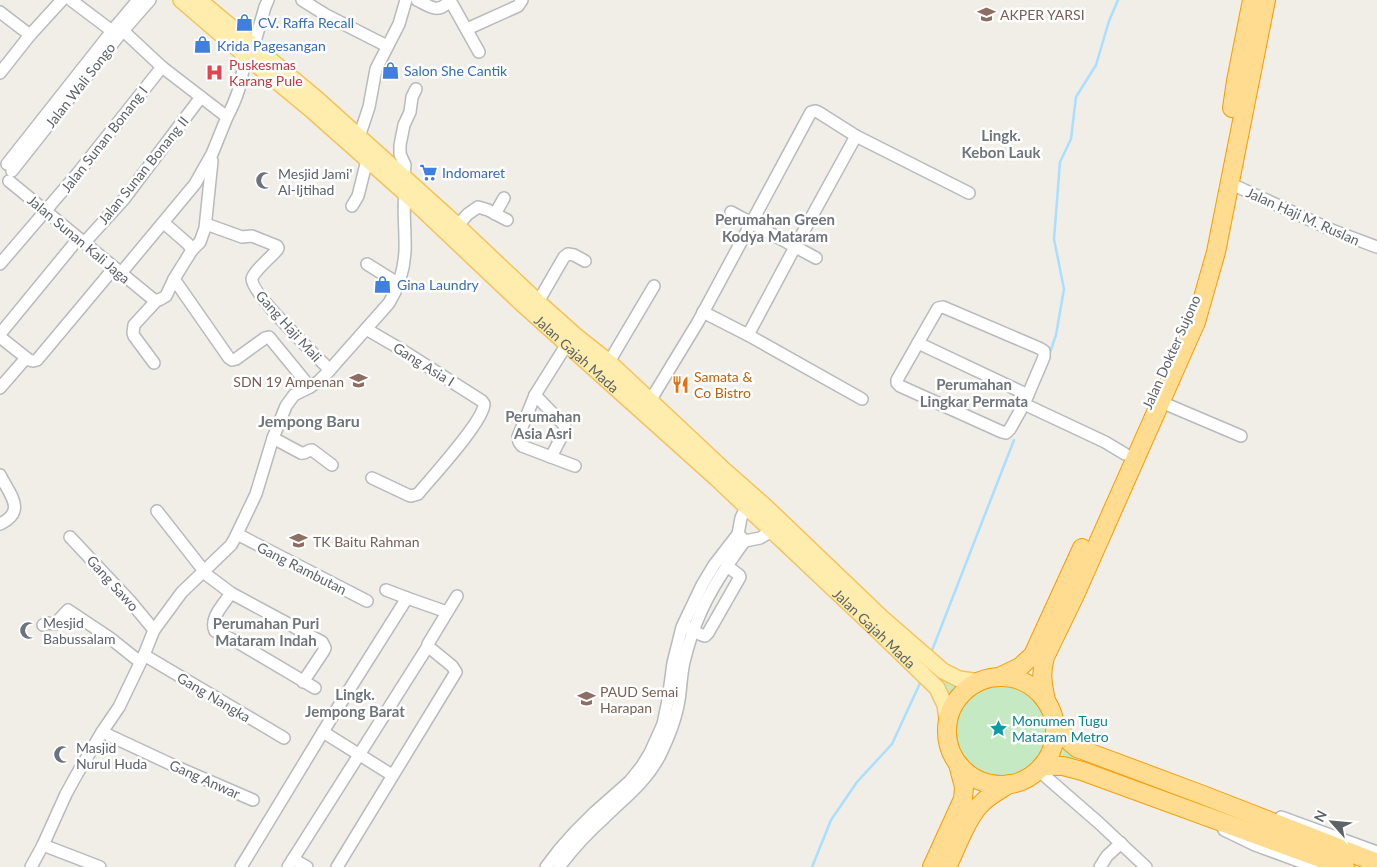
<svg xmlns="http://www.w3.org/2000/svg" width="1377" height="867" font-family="Lato,sans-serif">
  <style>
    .green { fill: #c5e9c3 }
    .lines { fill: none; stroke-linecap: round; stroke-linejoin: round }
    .stream { stroke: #a9dfff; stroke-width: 2.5 }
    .minor-casing { stroke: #b7babe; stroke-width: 14 }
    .major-casing { stroke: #f8c25a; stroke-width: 18 }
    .highway-casing { stroke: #f89c00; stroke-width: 20 }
    .minor { stroke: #fff; stroke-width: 11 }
    .major { stroke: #ffedae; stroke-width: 15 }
    .highway { stroke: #ffdc90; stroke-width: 18 }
    .labels { text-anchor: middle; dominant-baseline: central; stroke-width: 5; stroke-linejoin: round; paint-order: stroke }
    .education-label { font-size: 14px; fill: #785e54; stroke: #fff; text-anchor: start }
    .shop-label { font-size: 14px; fill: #366cbe; stroke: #fff; text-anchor: start }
    .health-label { font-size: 14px; fill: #be3a42; stroke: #fff; text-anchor: start }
    .street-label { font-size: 14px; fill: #5e6368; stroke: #fff }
    .worship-label { font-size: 14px; fill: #5b616d; stroke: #fff; text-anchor: start }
    .food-label { font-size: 14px; fill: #c56008; stroke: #fff; text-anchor: start }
    .culture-label { font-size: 14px; fill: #0d838f; stroke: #fff; text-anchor: start }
    .neighbourhood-label { font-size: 15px; font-weight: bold; fill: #6f757a; stroke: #fff }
    .quarter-label { font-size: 16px; font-weight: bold; fill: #6f757a; stroke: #fff }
  </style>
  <rect width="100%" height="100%" fill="#f1eee7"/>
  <!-- green -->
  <g class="green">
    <polygon points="935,671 964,682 957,686 947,701 932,675"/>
    <circle cx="1001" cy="731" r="45"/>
    <polygon points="1060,743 1078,760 1055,759"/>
  </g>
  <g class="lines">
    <!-- stream -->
    <g class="stream">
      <polyline points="1048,358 1056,335 1064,289 1054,239 1060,162 1071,139 1076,97 1096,65 1109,21 1118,0"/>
      <polyline points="1042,376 1044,370"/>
      <polyline points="931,653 1014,440"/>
      <polyline points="812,867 831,820 857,782 892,744 921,681"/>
    </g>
    <defs>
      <g id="minor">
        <polyline points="71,0 112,31"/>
        <polyline points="302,0 326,15 387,46"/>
        <path d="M417,0C429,6 438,14 448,2H451L479,52"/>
        <polyline points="0,12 30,35"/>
        <polyline points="117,25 162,67 227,117 212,154 195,184 121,273"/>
        <polyline points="467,29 518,6 522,0"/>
        <polyline points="254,45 265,7 268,0"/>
        <polyline points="0,73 30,35 62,0"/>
        <path d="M227,117C235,102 242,85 243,67C243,62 241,57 241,51"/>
        <polyline points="359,137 369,107 376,69 399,24 406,0"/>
        <polyline points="7,164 112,31 138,0"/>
        <polyline points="12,171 121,33 150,0"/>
        <polyline points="404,177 405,165 400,154 400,145 404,125 410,112 412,97 416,89"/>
        <polyline points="9,181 154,300 159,300 166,296 174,279 192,250 188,244 164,223"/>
        <polyline points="1229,183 1334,231 1377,247"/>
        <polyline points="352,206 358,196 367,160"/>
        <polyline points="731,212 816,258"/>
        <polyline points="495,214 504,198"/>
        <path d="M206,224L242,237L252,236L277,246L278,248L277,250C272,256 253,272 252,279C251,293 317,357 330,370"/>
        <polyline points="457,226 468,214 478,207 488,210 507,220"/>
        <polyline points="84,243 124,199 201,97"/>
        <polyline points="192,250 200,242 205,228 212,161"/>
        <polyline points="0,264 77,174 162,67"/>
        <polyline points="367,264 399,284"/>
        <polyline points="174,279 229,358 232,360 236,359 265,338 269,337 310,387"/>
        <polyline points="538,302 564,257 568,254 574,255 585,261"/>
        <polyline points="703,312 748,335 862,399"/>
        <path d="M366,329L397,347L482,401L484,404C484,421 431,478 418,494L411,496L408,495L372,478"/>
        <polyline points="0,334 78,239"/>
        <polyline points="748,335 795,247 856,136"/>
        <polyline points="0,337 29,360 33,361 37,360 114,268"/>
        <polyline points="918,343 938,308 943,307 1039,348 1044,351 1044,357 1024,404 1105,442 1125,454"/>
        <polyline points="567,344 535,395 518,437 519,442 522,446 575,466"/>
        <polyline points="154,363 134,336 133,333 134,325 157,300"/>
        <polyline points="606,367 654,286"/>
        <polyline points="0,388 26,358"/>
        <polyline points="535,395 565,426 565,430 551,457"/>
        <polyline points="650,401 698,322 811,112 815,111 818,112 856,136 969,193"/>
        <polyline points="1161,402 1241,436"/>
        <polyline points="1024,404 1010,429 1006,433 1002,432 900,386 897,383 897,380 918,343 1028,395"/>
        <path d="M273,438L301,453C306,454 307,450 312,450L332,465"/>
        <path d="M0,475C10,495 27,511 0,524"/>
        <polyline points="746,507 741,518 738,534 745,541 760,538 772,531"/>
        <polyline points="157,511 204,571"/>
        <polyline points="237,534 367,601"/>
        <polyline points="70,537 130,601 154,630"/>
        <polyline points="203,572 231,593 322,642 325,648 323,652 303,682"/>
        <polyline points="386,590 407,598"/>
        <path d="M231,593C224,604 209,618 215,631L239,643L315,688"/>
        <polyline points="43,625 47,623 55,624 68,610 110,638 140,662"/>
        <path d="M686,628C693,629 699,635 705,636L708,633L740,577L739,575L727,566"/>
        <polyline points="144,655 284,738"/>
        <polyline points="102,732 179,768 253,800"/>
        <polyline points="323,732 392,775"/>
        <polyline points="1038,770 1099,823 1146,867"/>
        <polyline points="1281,817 1377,852"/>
        <polyline points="1224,830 1255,845 1315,867"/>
        <polyline points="43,845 100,867"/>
        <polyline points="293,859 307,867"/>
        <path d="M31,867L43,845L66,794L77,774L102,732L119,707L144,655L154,630L182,592L204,571L231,545L235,538L256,494L273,438L286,406L294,395L310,387L319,381L327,373L389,303C400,285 406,262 405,240C405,224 403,209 405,193"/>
        <polyline points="241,867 332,717 407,598 447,612"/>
        <polyline points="288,867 428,646"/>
        <polyline points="337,867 456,672 452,666 430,648 428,644 457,596"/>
        <polyline points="546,867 559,850 575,832 595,812 630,781 642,766 650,753 663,724 668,700 673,663 682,627 702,585 714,565 738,534"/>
        <path d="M559,867C572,850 587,833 603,819C623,799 645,783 659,757C668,739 676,720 679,700C681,688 681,675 684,662C693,624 707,595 729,563C735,555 739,548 745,541"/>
        <polyline points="1100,867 1107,856 1121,843"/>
      </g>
      <g id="major">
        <path id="s1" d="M181,0L252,61L309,108L405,193L520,302L716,478L873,626L937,688L945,705L948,725"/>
        <polyline points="199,0 317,99 447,216 538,302 575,335 609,362 724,470 766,507 882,618 943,671 959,679 980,682"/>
      </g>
      <g id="highway">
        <polyline points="1232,108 1236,81 1252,0"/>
        <polyline points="999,677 1020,667 1033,655 1082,548"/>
        <circle cx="1001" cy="731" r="54"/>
        <path d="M1046,701C1043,686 1040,673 1045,657L1075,595L1196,322L1216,252L1266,0"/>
        <polyline points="1054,724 1071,743 1077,748 1203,795 1377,863"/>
        <polyline points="1042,766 1063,766 1082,771 1345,867"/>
        <polyline points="932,867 963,799 964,787 958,764"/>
        <path d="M947,867C956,849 968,815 983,802C990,795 1000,790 1009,784"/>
      </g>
    </defs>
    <!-- minor casing -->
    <use href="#minor" class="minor-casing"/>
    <!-- major casing -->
    <use href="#major" class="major-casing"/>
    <!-- highway casing -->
    <use href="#highway" class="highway-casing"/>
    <!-- minor -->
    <use href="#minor" class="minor"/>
    <!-- major -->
    <use href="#major" class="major"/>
    <!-- highway -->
    <use href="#highway" class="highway"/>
  </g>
  <!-- icons -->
  <defs>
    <symbol id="university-bare" viewBox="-9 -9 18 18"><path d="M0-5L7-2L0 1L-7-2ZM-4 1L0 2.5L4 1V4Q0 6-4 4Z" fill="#8d6e63" stroke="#fff" stroke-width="2.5" paint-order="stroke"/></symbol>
    <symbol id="shop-bare" viewBox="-9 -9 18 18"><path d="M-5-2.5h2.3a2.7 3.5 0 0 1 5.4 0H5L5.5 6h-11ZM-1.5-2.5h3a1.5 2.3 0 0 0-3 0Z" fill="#3f7fe0" stroke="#fff" stroke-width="2.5" paint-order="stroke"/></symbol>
    <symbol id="hospital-bare" viewBox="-9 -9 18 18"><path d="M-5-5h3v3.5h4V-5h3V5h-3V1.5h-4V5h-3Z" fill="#e0444e" stroke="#fff" stroke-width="2.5" paint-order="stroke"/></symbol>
    <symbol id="supermarket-bare" viewBox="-9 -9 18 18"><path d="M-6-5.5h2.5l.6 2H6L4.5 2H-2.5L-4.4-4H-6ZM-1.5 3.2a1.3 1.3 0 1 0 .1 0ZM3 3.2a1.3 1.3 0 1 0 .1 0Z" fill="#3f7fe0" stroke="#fff" stroke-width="2.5" paint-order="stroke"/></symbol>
    <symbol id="mosque-bare" viewBox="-9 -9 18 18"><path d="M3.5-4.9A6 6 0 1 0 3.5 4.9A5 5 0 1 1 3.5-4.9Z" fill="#6b7280" stroke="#fff" stroke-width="2.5" paint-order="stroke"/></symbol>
    <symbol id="school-bare" viewBox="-9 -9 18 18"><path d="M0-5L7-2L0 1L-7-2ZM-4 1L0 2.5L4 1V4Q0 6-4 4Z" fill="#8d6e63" stroke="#fff" stroke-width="2.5" paint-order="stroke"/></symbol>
    <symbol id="restaurant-bare" viewBox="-9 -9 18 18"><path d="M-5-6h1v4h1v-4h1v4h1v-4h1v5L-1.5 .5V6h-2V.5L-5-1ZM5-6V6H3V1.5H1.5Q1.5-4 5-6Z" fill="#e8710a" stroke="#fff" stroke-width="2.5" paint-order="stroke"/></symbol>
    <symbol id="sight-bare" viewBox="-9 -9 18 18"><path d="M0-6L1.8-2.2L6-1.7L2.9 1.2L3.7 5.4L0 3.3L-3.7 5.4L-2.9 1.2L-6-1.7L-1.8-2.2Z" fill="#0f9aa8" stroke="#fff" stroke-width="2.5" paint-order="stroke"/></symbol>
  </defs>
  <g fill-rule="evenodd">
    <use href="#university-bare" x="974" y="2" width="25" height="25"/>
    <use href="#shop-bare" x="232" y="10" width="25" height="25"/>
    <use href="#shop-bare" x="190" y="32" width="25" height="25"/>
    <use href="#shop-bare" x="378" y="58" width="25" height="25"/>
    <use href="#hospital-bare" x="202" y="60" width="25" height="25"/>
    <use href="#supermarket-bare" x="416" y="160" width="25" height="25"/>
    <use href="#mosque-bare" x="252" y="168" width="25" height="25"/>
    <use href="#shop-bare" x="370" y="272" width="25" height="25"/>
    <use href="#school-bare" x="346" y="368" width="25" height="25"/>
    <use href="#restaurant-bare" x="668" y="372" width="25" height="25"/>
    <use href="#school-bare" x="286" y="528" width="25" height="25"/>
    <use href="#mosque-bare" x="16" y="618" width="25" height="25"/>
    <use href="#school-bare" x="574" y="686" width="25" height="25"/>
    <use href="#sight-bare" x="986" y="716" width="25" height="25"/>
    <use href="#mosque-bare" x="50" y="742" width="25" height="25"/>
  </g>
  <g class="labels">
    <!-- education labels -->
    <g class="education-label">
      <text x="1000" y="14">AKPER YARSI</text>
      <text x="344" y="381" text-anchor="end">SDN 19 Ampenan</text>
      <text x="313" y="541">TK Baitu Rahman</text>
      <text x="600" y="691">PAUD Semai<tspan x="600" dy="16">Harapan</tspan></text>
    </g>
    <!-- shop labels -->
    <g class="shop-label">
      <text x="258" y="22">CV. Raffa Recall</text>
      <text x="217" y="45">Krida Pagesangan</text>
      <text x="404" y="70">Salon She Cantik</text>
      <text x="442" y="172">Indomaret</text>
      <text x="397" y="284">Gina Laundry</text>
    </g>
    <!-- health labels -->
    <g class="health-label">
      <text x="229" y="64">Puskesmas<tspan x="229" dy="16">Karang Pule</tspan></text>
    </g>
    <!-- street labels -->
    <g class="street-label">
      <text transform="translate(80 85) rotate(-52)">Jalan Wali Songo</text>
      <text transform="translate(104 139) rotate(-52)">Jalan Sunan Bonang I</text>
      <text transform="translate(143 170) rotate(-51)">Jalan Sunan Bonang II</text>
      <text transform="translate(1303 216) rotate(24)">Jalan Haji M. Ruslan</text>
      <text transform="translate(79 239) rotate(40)">Jalan Sunan Kali Jaga</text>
      <text transform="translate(289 326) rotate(48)">Gang Haji Mali</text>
      <text transform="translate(1171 352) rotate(-66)">Jalan Dokter Sujono</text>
      <text stroke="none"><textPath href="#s1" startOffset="531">Jalan Gajah Mada</textPath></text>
      <text transform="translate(424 364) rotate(32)">Gang Asia I</text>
      <text transform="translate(302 568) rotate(27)">Gang Rambutan</text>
      <text transform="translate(113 583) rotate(48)">Gang Sawo</text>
      <text stroke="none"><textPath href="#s1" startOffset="936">Jalan Gajah Mada</textPath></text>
      <text transform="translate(214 697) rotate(31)">Gang Nangka</text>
      <text transform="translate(205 779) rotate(24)">Gang Anwar</text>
    </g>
    <!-- worship labels -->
    <g class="worship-label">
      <text x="278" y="173">Mesjid Jami'<tspan x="278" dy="16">Al-Ijtihad</tspan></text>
      <text x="43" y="622">Mesjid<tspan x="43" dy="16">Babussalam</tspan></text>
      <text x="76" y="747">Masjid<tspan x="76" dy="16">Nurul Huda</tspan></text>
    </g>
    <!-- food labels -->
    <g class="food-label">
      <text x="694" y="376">Samata &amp;<tspan x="694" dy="16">Co Bistro</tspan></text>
    </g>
    <!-- culture labels -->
    <g class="culture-label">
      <text x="1012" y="720">Monumen Tugu<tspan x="1012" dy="16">Mataram Metro</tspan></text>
    </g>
    <!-- neighbourhood labels -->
    <g class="neighbourhood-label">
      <text x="1001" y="135">Lingk.<tspan x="1001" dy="17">Kebon Lauk</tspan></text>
      <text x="775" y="219">Perumahan Green<tspan x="775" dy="17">Kodya Mataram</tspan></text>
      <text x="974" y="384">Perumahan<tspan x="974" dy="17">Lingkar Permata</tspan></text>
      <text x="543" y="416">Perumahan<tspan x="543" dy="17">Asia Asri</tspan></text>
      <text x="266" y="623">Perumahan Puri<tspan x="266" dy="17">Mataram Indah</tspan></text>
      <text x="355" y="694">Lingk.<tspan x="355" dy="17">Jempong Barat</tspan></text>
    </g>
    <!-- quarter labels -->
    <g class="quarter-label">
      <text x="309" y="420">Jempong Baru</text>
    </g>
  </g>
  <!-- north arrow -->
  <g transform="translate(1332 822) rotate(297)" stroke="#ffffff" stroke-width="4" paint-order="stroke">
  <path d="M0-4L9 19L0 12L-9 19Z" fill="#5e6368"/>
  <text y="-8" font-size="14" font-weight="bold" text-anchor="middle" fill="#5e6368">N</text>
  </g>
</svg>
